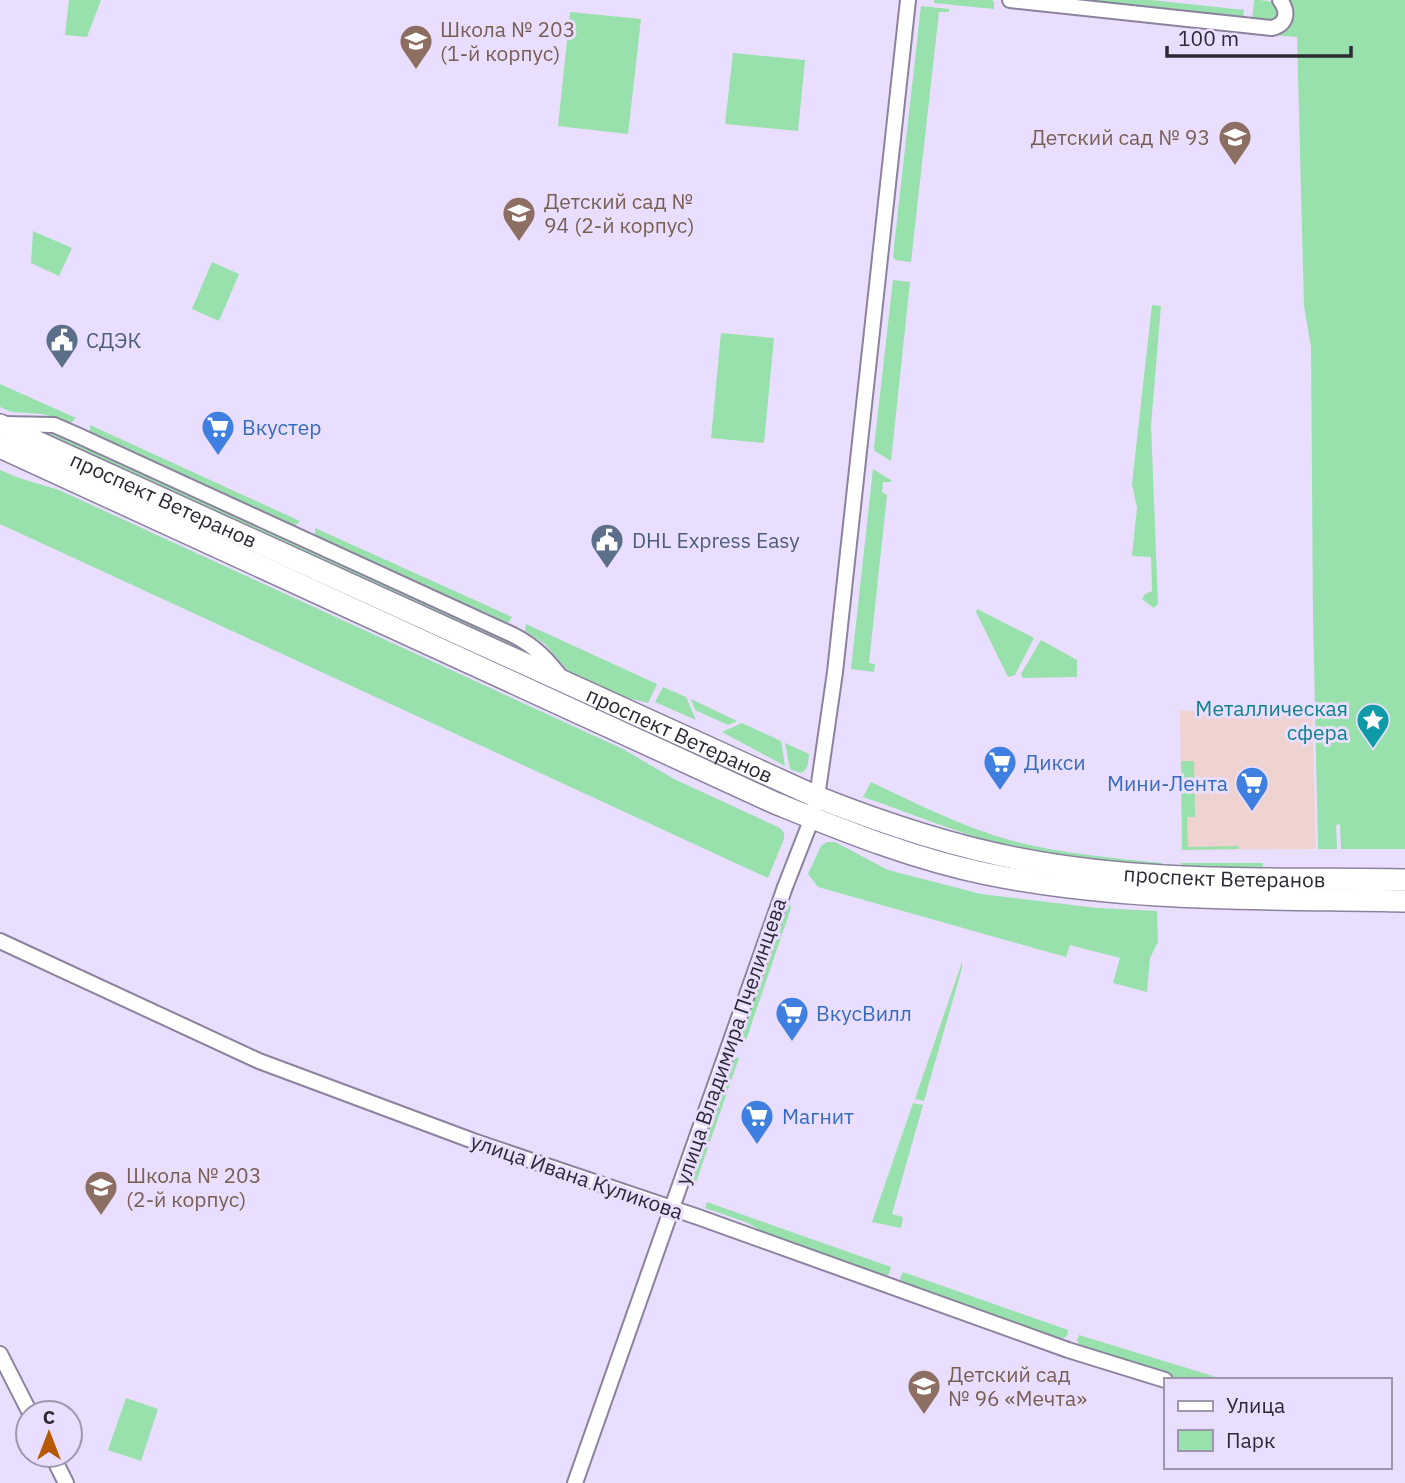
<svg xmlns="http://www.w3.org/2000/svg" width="1405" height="1483" font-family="'IBM Plex Sans',sans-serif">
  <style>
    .commercial { fill: #eed3d1 }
    .green { fill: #98e1ad }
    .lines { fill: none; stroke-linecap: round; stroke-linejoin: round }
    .minor-casing { stroke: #8c829e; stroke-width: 18 }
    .secondary-casing { stroke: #8c829e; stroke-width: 24 }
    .minor { stroke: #fff; stroke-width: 14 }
    .secondary { stroke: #fff; stroke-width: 21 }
    .labels { text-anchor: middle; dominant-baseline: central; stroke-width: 6; stroke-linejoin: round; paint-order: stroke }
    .education-label { font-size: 21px; fill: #785e54; stroke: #e9defd; text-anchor: start }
    .service-label { font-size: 21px; fill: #4e5e75; stroke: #e9defd; text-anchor: start }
    .shop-label { font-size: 21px; fill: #366cbe; stroke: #e9defd; text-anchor: start }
    .street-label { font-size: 21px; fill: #2d2935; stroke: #e9defd }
    .culture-label { font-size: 21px; fill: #0d838f; stroke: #e9defd; text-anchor: end }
  </style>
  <rect width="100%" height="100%" fill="#e9defd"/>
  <!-- commercial -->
  <polygon class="commercial" points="1312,708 1316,849 1182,850 1180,711"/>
  <!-- green -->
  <g class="green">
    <polygon points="69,0 101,0 87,37 65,35"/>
    <polygon points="934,0 992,0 994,2 994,9 934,3"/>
    <polygon points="1068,0 1151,0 1244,10 1243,19"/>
    <path d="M1254,0C1268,0 1282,1 1277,19L1273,22L1252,21Z"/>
    <polygon points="1288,0 1405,0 1405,849 1341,849 1340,824 1336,825 1337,849 1318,849 1313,616 1311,347 1304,306 1297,37 1272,35 1292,13"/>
    <polygon points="921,6 949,9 949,12 939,12 911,262 895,260 893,256"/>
    <polygon points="570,12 641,19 628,134 558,126"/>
    <polygon points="733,53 805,60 798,131 725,124"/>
    <polygon points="33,231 72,248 59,276 31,263"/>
    <polygon points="212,262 239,274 219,321 192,309"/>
    <polygon points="893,280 910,282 891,461 875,451 874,447"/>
    <polygon points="1152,305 1161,306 1151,425 1158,604 1154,608 1142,599 1145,594 1152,591 1151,557 1132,556 1137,508 1132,484"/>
    <polygon points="721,333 774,338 764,443 711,438"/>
    <polygon points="0,384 76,418 71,423 43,414 12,412 0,407"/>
    <polygon points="90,425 300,521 295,526 90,432"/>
    <polygon points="39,429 55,433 522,646 539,660 38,431"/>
    <polygon points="873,469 891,480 891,482 883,482 882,492 887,495 869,663 875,664 874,672 851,669"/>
    <polygon points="0,470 19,478 59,490 623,749 674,779 780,828 784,833 784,839 768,878 0,524"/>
    <polygon points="315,528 512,617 508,623 315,535"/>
    <polygon points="977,609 1034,638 1015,675 1008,677 976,612"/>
    <polygon points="526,624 657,684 648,703 612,694 579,679 570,673 545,644 525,631"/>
    <polygon points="1041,640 1077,660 1077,677 1023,678 1021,674"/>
    <polygon points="663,687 686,697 696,720 655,702"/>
    <polygon points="691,699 737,721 728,725 695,710"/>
    <polygon points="742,723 781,741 785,766 722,732"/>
    <path d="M785,743L809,754C808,762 809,769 801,773L790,769Z"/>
    <polygon points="1181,761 1194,761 1195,817 1187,817 1188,847 1238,846 1239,849 1182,850"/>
    <path d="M871,782C911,801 951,821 993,835C1048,853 1105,857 1162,863L1158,867C1104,862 1047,857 994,842C951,831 906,811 863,797Z"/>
    <polygon points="827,842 835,842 888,870 981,894 1097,908 1157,911 1158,942 1150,958 1147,992 1113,983 1120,958 1070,945 1066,957 818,887 808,874 821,846"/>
    <polygon points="1180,863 1263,863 1263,870 1186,868"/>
    <polygon points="790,904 791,908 744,1046 737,1039 774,936"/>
    <polygon points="962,962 962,968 924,1101 915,1099"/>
    <polygon points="735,1057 739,1058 696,1182 689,1180 731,1061"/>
    <polygon points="913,1103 923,1105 892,1214 903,1217 901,1228 872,1222"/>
    <polygon points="707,1202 891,1267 889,1274 883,1277 773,1238 748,1223 705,1208"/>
    <polygon points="903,1272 1068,1330 1067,1336 1060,1340 903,1284 900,1278"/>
    <polygon points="1079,1335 1226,1380 1181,1380 1079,1346 1077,1340"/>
    <polygon points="126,1398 158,1409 141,1461 108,1450"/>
  </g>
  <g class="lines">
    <defs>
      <g id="minor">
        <path d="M1010,0L1272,28C1287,24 1289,12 1280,0"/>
        <path d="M3,424L54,425L77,435L513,635C535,646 548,660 563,680"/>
        <polyline points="0,941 259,1061 476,1142 698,1217 1068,1350 1165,1380"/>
        <polyline points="0,1354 30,1413"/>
        <polyline points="52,1455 66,1483"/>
        <polyline points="575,1483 785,887 812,818 817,797 835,672 908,0"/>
      </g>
      <g id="secondary">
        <path id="s1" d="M0,425L817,797C890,826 966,851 1043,863C1161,883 1285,878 1405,880"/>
        <path d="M0,447L775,803C845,831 913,859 987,874C1124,902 1266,898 1405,901"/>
      </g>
    </defs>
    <!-- minor casing -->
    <use href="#minor" class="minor-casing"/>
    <!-- secondary casing -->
    <use href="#secondary" class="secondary-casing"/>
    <!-- minor -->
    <use href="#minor" class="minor"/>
    <!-- secondary -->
    <use href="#secondary" class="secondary"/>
  </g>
  <!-- icons -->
  <defs>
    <symbol id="school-pin" viewBox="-11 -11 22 30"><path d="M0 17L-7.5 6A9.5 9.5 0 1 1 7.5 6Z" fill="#8d6e63" stroke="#e9defd"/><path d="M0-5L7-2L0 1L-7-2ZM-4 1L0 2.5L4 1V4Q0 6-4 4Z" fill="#fff"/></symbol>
    <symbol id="civic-pin" viewBox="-11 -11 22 30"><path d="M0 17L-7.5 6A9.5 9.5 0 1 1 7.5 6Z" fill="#5c6f8a" stroke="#e9defd"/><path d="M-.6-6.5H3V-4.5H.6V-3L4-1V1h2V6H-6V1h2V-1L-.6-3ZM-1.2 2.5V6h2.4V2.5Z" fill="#fff"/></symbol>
    <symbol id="supermarket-pin" viewBox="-11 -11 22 30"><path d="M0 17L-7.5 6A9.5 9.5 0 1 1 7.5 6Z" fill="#3f7fe0" stroke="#e9defd"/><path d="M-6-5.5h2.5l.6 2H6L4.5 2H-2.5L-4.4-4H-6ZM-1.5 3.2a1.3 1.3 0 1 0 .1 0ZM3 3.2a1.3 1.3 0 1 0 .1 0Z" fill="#fff"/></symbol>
    <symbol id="sight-pin" viewBox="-11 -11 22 30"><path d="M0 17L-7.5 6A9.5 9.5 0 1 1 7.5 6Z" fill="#0f9aa8" stroke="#e9defd"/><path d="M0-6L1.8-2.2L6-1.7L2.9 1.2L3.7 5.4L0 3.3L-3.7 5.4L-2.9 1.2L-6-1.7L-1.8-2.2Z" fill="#fff"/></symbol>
  </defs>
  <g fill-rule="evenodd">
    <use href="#school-pin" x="397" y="22" width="38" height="52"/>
    <use href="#school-pin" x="1216" y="118" width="38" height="52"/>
    <use href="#school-pin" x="500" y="194" width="38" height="52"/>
    <use href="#civic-pin" x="43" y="321" width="38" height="52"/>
    <use href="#supermarket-pin" x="199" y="408" width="38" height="52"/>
    <use href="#civic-pin" x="588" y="521" width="38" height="52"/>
    <use href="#sight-pin" x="1354" y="701" width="38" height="52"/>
    <use href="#supermarket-pin" x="981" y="743" width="38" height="52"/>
    <use href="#supermarket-pin" x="1233" y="764" width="38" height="52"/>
    <use href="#supermarket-pin" x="773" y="994" width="38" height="52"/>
    <use href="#supermarket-pin" x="738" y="1097" width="38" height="52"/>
    <use href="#school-pin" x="82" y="1168" width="38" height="52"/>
    <use href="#school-pin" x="905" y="1367" width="38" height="52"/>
  </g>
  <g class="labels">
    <!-- education labels -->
    <g class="education-label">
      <text x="440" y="29">Школа № 203<tspan x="440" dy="24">(1-й корпус)</tspan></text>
      <text x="1210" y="137" text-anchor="end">Детский сад № 93</text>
      <text x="544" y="201">Детский сад №<tspan x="544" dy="24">94 (2-й корпус)</tspan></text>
      <text x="126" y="1175">Школа № 203<tspan x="126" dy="24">(2-й корпус)</tspan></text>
      <text x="948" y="1374">Детский сад<tspan x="948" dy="24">№ 96 «Мечта»</tspan></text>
    </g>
    <!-- service labels -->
    <g class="service-label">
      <text x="86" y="340">СДЭК</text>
      <text x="632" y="540">DHL Express Easy</text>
    </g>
    <!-- shop labels -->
    <g class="shop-label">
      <text x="242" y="427">Вкустер</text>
      <text x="1024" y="762">Дикси</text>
      <text x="1228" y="783" text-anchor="end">Мини-Лента</text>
      <text x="816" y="1013">ВкусВилл</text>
      <text x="782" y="1116">Магнит</text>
    </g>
    <!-- street labels -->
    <g class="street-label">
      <text stroke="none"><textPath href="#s1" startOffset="180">проспект Ветеранов</textPath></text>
      <text stroke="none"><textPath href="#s1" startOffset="747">проспект Ветеранов</textPath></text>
      <text stroke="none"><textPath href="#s1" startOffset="1316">проспект Ветеранов</textPath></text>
      <text transform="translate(730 1041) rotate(-71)">улица Владимира Пчелинцева</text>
      <text transform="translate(577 1176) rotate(19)">улица Ивана Куликова</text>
    </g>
    <!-- culture labels -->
    <g class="culture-label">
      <text x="1348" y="708">Металлическая<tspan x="1348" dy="24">сфера</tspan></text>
    </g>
  </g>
  <!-- legend -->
  <rect x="1164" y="1378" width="228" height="91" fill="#e9defd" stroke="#9e96ad" stroke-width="2"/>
  <rect x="1178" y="1401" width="35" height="10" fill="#ffffff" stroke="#9e96ad" stroke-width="2"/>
  <text x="1226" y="1413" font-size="21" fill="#2d2935">Улица</text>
  <rect x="1178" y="1430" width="35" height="21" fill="#98e1ad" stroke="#9e96ad" stroke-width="2"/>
  <text x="1226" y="1448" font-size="21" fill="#2d2935">Парк</text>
  <!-- north arrow -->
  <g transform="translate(49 1434)"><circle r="33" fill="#e9defd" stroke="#9e96ad" stroke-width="2"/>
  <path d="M0-5L12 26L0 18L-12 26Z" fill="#b65902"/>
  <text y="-10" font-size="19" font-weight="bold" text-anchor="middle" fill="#2d2935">С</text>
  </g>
  <!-- scale -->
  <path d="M1167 46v10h184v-10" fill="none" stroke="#2d2935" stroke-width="3.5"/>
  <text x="1178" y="46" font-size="21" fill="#2d2935" stroke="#e9defd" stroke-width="5" paint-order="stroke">100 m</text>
</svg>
